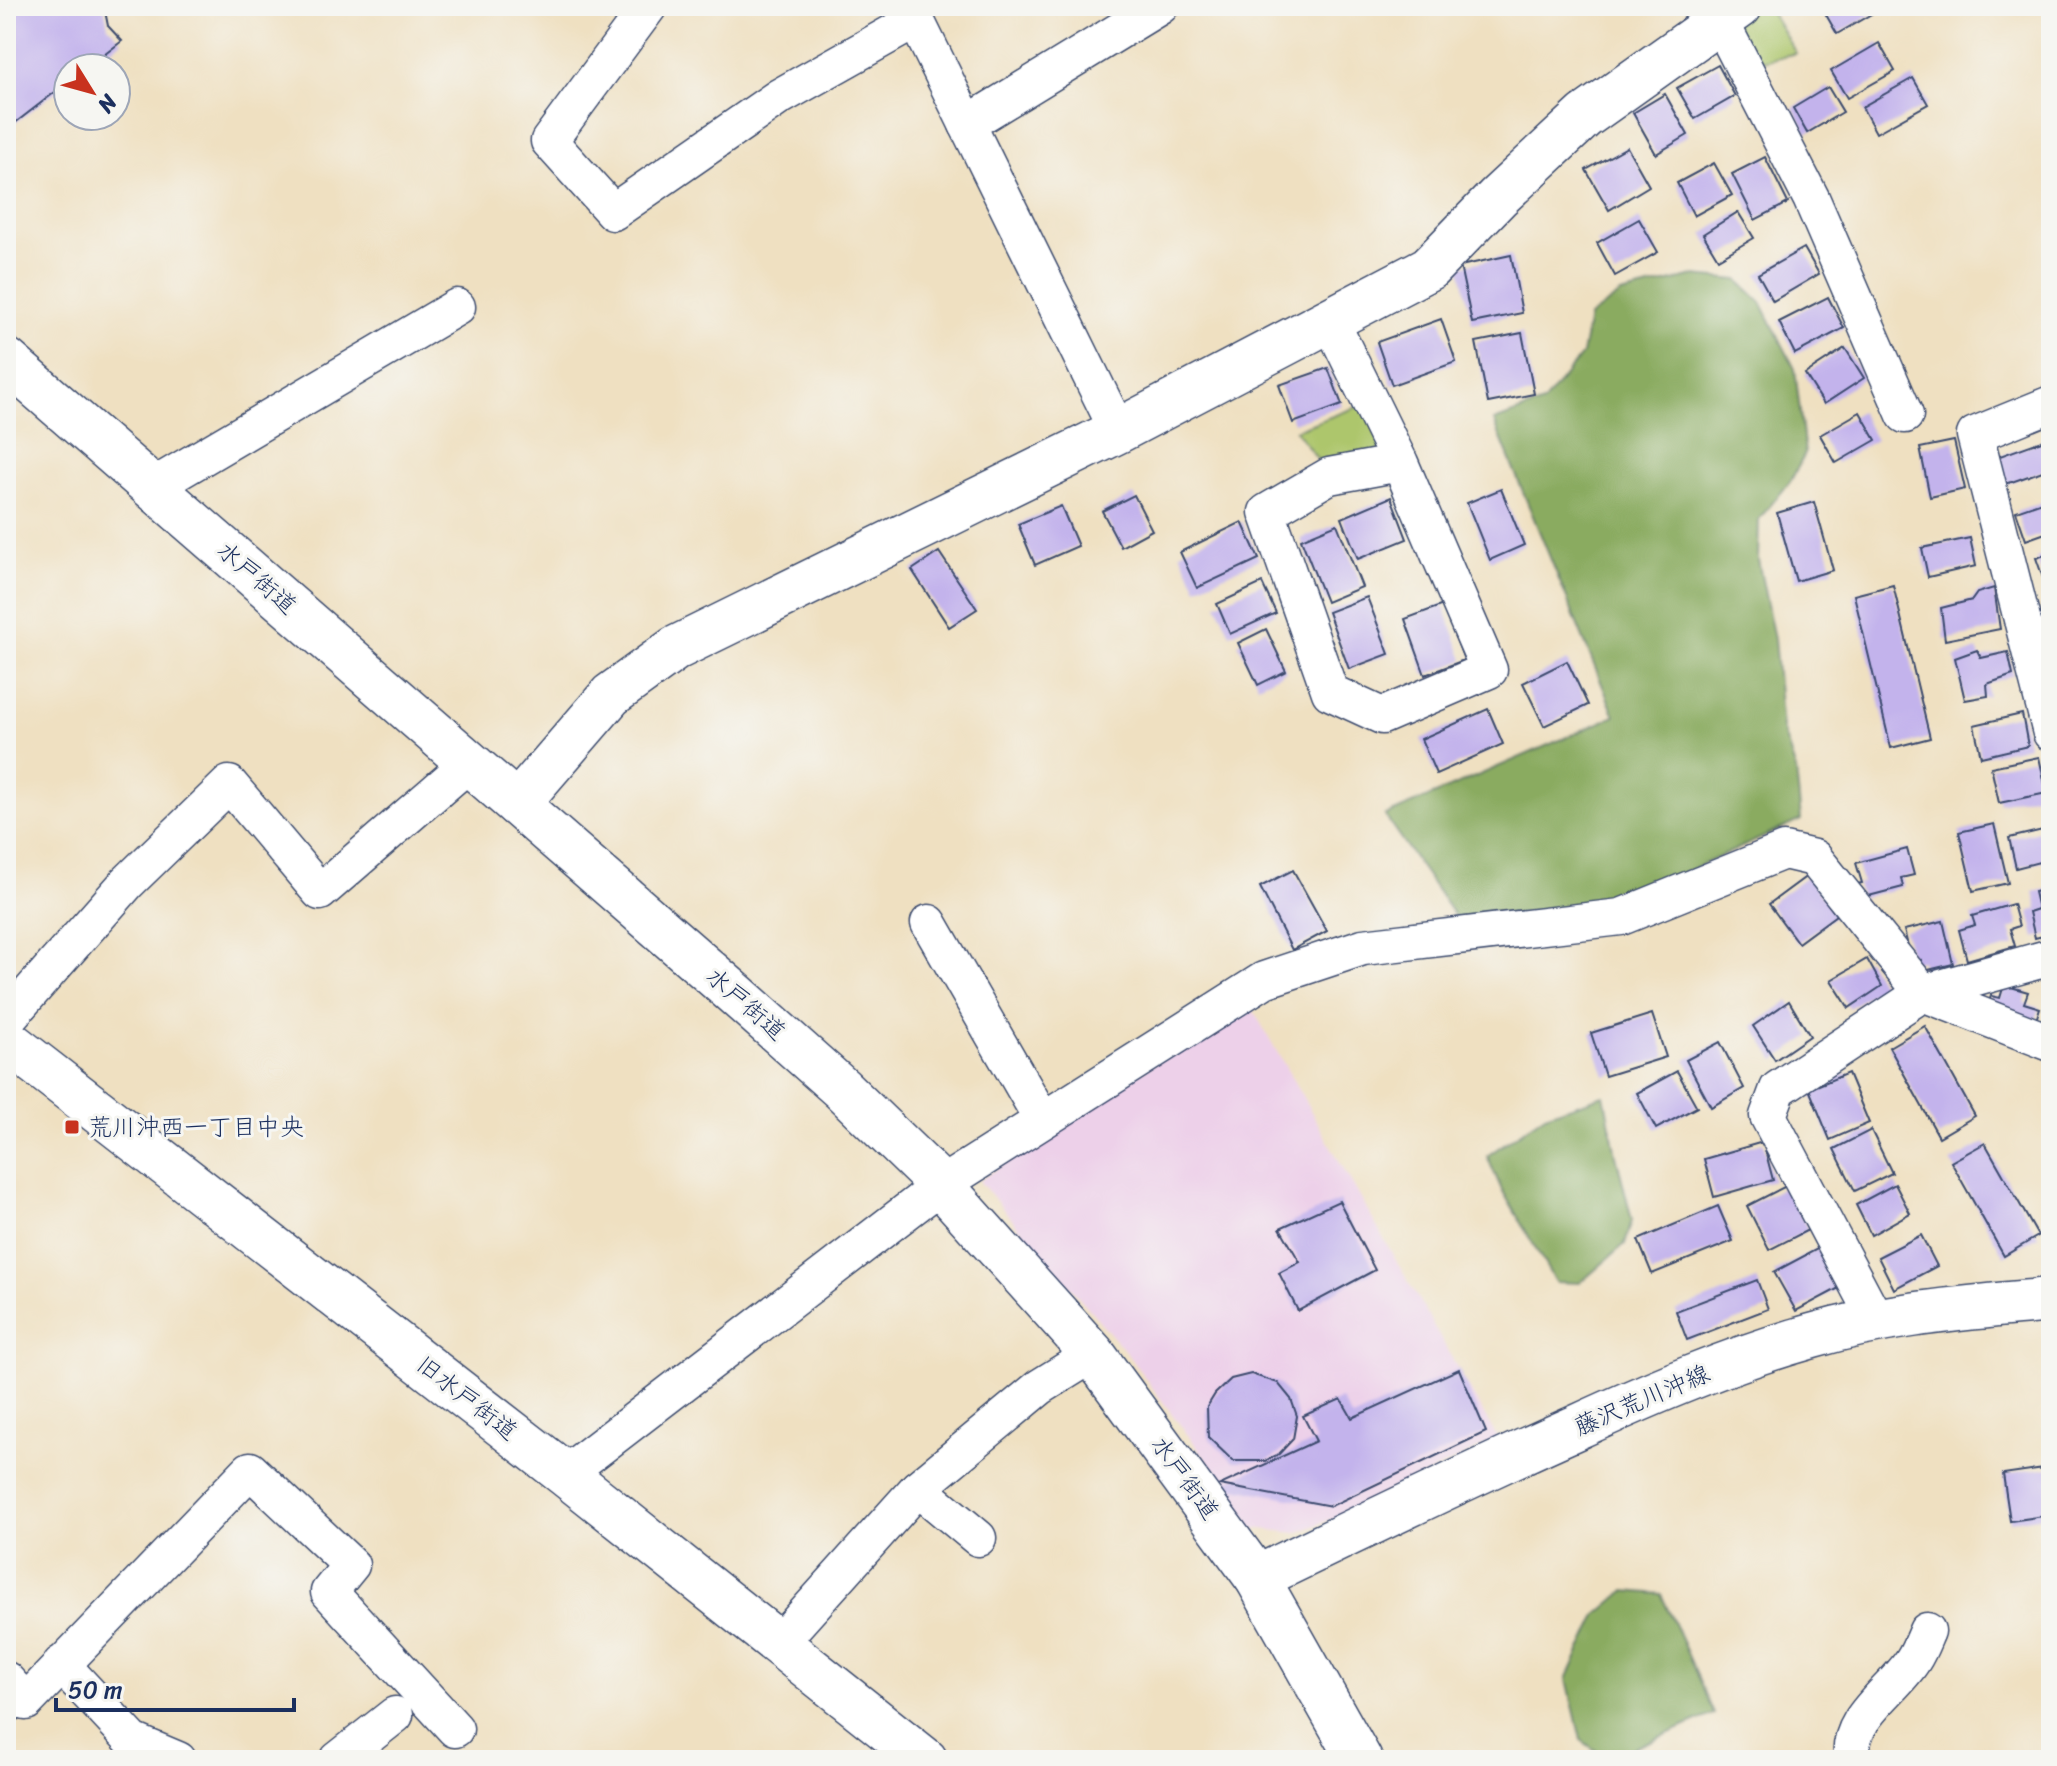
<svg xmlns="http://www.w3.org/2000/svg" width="2057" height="1766" font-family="Sriracha,'Klee One',sans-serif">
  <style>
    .built { fill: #edd0e9 }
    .green { fill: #adc66c; stroke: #647a65; stroke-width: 2 }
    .forest { fill: #8aab60; stroke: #526d5f; stroke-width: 2 }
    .building { fill: #c3b3ec }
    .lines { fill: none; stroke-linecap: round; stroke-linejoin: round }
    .minor-casing { stroke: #3b4a6d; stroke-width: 39 }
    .tertiary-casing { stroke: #3b4a6d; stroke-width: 47 }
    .secondary-casing { stroke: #3b4a6d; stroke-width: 47 }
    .trunk-casing { stroke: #3b4a6d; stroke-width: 47 }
    .minor { stroke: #fff; stroke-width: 36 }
    .tertiary { stroke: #fff; stroke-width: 44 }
    .secondary { stroke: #fff; stroke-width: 44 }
    .trunk { stroke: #fff; stroke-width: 44 }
    .poi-dot { fill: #c8321e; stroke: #f6f6f2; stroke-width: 3 }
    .labels { text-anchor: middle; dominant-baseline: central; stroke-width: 6; stroke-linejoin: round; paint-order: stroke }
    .street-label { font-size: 24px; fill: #1b2f5e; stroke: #f6f6f2 }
    .poi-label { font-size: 24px; fill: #1b2f5e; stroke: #f6f6f2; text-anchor: start }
  </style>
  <rect width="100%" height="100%" fill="#f6f6f2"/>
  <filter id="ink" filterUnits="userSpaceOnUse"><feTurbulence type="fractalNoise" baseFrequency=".0125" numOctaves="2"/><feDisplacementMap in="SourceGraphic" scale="16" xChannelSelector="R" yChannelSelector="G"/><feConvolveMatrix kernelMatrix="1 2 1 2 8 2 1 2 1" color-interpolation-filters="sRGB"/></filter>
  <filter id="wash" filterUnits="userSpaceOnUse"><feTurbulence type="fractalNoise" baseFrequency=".006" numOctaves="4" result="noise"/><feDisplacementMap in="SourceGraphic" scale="32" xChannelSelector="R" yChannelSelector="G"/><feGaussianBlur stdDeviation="1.8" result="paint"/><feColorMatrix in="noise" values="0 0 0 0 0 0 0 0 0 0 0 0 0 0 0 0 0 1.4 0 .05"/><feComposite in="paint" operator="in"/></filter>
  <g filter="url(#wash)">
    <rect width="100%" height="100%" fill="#efe0c1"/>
    <!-- built -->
    <polygon class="built" points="1248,1001 1498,1439 1354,1510 1297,1533 1252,1528 1221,1479 1121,1346 979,1181"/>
    <!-- green -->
    <g class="green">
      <polygon points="1754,6 1767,6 1796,53 1763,61 1728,23"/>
      <polygon points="1365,404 1392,458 1325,469 1295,430"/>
    </g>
    <!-- forest -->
    <g class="forest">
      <polygon points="1694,276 1738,280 1761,302 1795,369 1805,454 1790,482 1759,519 1758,560 1774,639 1782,728 1796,770 1801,820 1616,904 1458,921 1385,816 1615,716 1494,421 1543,403 1582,354 1589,317 1621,294"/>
      <polygon points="1604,1095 1616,1155 1632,1220 1625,1244 1580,1283 1555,1282 1501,1188 1487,1156 1545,1115"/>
      <polygon points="1625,1591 1661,1594 1714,1714 1608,1759 1581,1740 1567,1679 1597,1615"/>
    </g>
    <g id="blocks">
      <!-- building -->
      <g class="building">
        <polygon points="6,6 104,6 108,26 122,41 87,68 68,68 68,82 6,130"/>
        <polygon points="1821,6 1885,6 1837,34"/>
        <polygon points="1879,43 1895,71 1847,98 1831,71"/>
        <polygon points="1718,65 1735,96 1695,119 1677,88"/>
        <polygon points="1913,78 1928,104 1876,133 1862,107"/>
        <polygon points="1828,87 1843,112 1807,133 1793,108"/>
        <polygon points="1665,94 1688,135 1656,154 1633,113"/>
        <polygon points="1627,147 1649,186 1609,210 1586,170"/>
        <polygon points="1765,157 1788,203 1755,220 1732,174"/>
        <polygon points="1714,163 1732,195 1694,216 1677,183"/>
        <polygon points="1738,212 1754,238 1718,259 1703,234"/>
        <polygon points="1639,219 1658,252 1615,276 1597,243"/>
        <polygon points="1804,248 1819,274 1773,301 1758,274"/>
        <polygon points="1511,255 1522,313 1472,323 1460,266"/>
        <polygon points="1828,297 1844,328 1795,354 1779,322"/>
        <polygon points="1441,319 1456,362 1392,385 1377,342"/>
        <polygon points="1522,333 1534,394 1488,403 1476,342"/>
        <polygon points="1845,348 1864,378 1824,404 1805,374"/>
        <polygon points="1328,368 1342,405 1293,423 1279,385"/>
        <polygon points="1860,412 1876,440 1836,463 1820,435"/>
        <polygon points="2047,439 2051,450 2051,468 2006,484 1997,457"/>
        <polygon points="1954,441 1965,489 1930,497 1920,448"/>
        <polygon points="1501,489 1524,545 1490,560 1467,503"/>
        <polygon points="1134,495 1152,530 1121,547 1102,511"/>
        <polygon points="1391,497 1407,539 1358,559 1342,518"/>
        <polygon points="2051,499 2051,531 2026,540 2016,511"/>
        <polygon points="1814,502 1833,570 1796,581 1777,513"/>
        <polygon points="1061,506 1078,546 1035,565 1018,524"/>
        <polygon points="1242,522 1259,559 1197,588 1180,552"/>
        <polygon points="1337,524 1362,587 1326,602 1301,539"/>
        <polygon points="1970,538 1976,566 1928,577 1922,548"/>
        <polygon points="939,552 977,609 949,627 912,570"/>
        <polygon points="2051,553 2051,587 2047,589 2036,558"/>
        <polygon points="1262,583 1276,613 1230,634 1217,604"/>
        <polygon points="1893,585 1930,738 1891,748 1854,595"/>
        <polygon points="1994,588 2000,629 1945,640 1941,608 1972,600 1977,593"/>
        <polygon points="1367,597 1389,654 1349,669 1328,612"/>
        <polygon points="1443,605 1464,660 1425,675 1405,619"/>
        <polygon points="2051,611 2051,648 2050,648 2040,615"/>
        <polygon points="1266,629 1286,671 1258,685 1238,643"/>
        <polygon points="1977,650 1981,658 2008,652 2013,675 1987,684 1988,696 1965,700 1955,658"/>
        <polygon points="1567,661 1588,705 1544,726 1523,683"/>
        <polygon points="1488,709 1503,744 1436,774 1421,739"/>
        <polygon points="2022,714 2028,746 1981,757 1974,725"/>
        <polygon points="2039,757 2047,793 1999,803 1991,767"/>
        <polygon points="1994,824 2008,883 1973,891 1959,832"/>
        <polygon points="2051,828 2051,859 2016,868 2009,838"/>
        <polygon points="1907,849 1914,875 1901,878 1903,887 1861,898 1857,884 1862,883 1856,863"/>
        <polygon points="1293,870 1327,931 1292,950 1260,887"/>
        <polygon points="1807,876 1836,915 1798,943 1769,904"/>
        <polygon points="2051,888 2051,934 2035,938 2029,912 2038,909 2034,892"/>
        <polygon points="2013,904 2019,926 2010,929 2015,946 1967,960 1959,930 1975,925 1972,916"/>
        <polygon points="1943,921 1953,964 1924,971 1921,960 1912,962 1904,930"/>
        <polygon points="1867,959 1882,986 1849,1008 1831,980"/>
        <polygon points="2004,985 2028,992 2024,1003 2040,1008 2033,1029 1985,1013 1991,996 2000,998"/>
        <polygon points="1789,1001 1810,1036 1775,1060 1753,1026"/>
        <polygon points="1652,1014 1666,1057 1605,1076 1591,1033"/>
        <polygon points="1925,1026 1975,1116 1939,1137 1889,1047"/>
        <polygon points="1720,1042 1744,1088 1711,1107 1686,1060"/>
        <polygon points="1677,1071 1697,1107 1656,1129 1637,1093"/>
        <polygon points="1848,1073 1869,1123 1830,1140 1809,1089"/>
        <polygon points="1871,1130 1892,1173 1855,1191 1834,1149"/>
        <polygon points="1763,1142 1773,1180 1714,1197 1704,1159"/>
        <polygon points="1985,1143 2038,1236 2004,1256 1951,1162"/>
        <polygon points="1895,1184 1910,1213 1871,1235 1856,1205"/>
        <polygon points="1786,1186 1808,1230 1769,1250 1747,1206"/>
        <polygon points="1339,1201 1375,1270 1298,1311 1279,1273 1300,1262 1280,1228"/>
        <polygon points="1718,1206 1733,1241 1652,1274 1638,1240"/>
        <polygon points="1921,1235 1937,1266 1894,1289 1878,1257"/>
        <polygon points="1819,1248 1841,1287 1796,1311 1774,1272"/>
        <polygon points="1757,1280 1768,1309 1687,1340 1676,1311"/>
        <polygon points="1459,1369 1486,1432 1331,1506 1220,1485 1316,1441 1303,1416 1341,1399 1352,1418"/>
        <polygon points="1251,1374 1278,1383 1291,1399 1297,1416 1293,1439 1279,1454 1265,1461 1233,1461 1208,1437 1207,1407 1215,1394 1231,1379"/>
        <polygon points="2051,1467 2051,1515 2010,1521 2003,1474"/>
      </g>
    </g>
  </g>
  <g filter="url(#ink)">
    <use href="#blocks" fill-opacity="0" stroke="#3b4a6d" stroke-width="2"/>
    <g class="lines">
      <defs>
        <g id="minor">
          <polyline points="649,6 549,141 613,212 779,97 916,20"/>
          <polyline points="909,6 1118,431"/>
          <polyline points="1720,21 1811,198 1905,415"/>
          <polyline points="967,124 1160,6"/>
          <polyline points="1330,320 1400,463 1489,670 1382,716 1330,692 1267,512 1329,476 1400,463"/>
          <polyline points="2051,404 1975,435 2051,733"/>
          <polyline points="152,487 457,307"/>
          <polyline points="929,923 1042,1119"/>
          <polyline points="6,1020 127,883 229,784 320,892 469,763"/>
          <polyline points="1876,1320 1768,1116 1778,1089 1923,993 2051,1043"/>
          <polyline points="565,1474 941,1185 1264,980 1363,947 1621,917 1784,851 1814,858 1923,993 2051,957"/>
          <polyline points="918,1488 978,1538"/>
          <polyline points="778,1644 918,1488 1040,1387 1093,1354"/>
          <polyline points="61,1664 133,1741 178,1760"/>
          <polyline points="6,1680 26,1702 250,1470 351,1565 329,1592 455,1729"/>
          <polyline points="338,1760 395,1715"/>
          <path d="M1852,1760C1846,1717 1893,1692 1913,1660C1919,1651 1923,1640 1927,1631"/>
        </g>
        <g id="tertiary">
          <polyline points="517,804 611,695 676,648 1118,431 1429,268 1498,197 1585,116 1740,6"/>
          <polyline points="6,1040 565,1474 925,1760"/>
        </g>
        <path id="secondary" d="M1257,1578C1362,1527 1467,1476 1575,1428C1651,1393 1730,1359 1812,1336C1890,1313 1970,1308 2051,1300"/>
        <polyline id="trunk" points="6,360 734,993 842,1089 941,1185 1093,1354 1257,1578 1360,1760"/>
      </defs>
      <!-- minor casing -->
      <use href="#minor" class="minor-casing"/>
      <!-- tertiary casing -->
      <use href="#tertiary" class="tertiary-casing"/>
      <!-- secondary casing -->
      <use href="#secondary" class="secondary-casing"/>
      <!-- trunk casing -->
      <use href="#trunk" class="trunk-casing"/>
      <!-- minor -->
      <use href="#minor" class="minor"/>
      <!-- tertiary -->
      <use href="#tertiary" class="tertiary"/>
      <!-- secondary -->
      <use href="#secondary" class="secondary"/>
      <!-- trunk -->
      <use href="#trunk" class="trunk"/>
    </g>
  </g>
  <!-- markers -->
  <rect class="poi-dot" x="64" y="1119" width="16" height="16" rx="4"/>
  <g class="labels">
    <!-- street labels -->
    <g class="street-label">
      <text transform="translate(257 578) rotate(41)">水戸街道</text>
      <text transform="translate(746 1004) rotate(41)">水戸街道</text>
      <text transform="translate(467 1398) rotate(38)">旧水戸街道</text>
      <text transform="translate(1642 1400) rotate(-23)">藤沢荒川沖線</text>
      <text transform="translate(1185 1478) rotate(54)">水戸街道</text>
    </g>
    <!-- poi labels -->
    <g class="poi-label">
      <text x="88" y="1127">荒川沖西一丁目中央</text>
    </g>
  </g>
  <!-- margin -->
  <rect width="2057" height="1766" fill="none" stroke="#f6f6f2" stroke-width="32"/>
  <!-- north arrow -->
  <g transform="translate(92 92) rotate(127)"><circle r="38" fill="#f6f6f2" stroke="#9ea6b7" stroke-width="2"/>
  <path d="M0-6L14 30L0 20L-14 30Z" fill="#c8321e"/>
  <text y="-12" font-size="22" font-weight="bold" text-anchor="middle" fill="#1b2f5e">N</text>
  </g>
  <!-- scale -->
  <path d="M56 1698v12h238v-12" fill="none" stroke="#1b2f5e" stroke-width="4"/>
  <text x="68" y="1698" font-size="24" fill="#1b2f5e" stroke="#f6f6f2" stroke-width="6" paint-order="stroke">50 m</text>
</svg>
